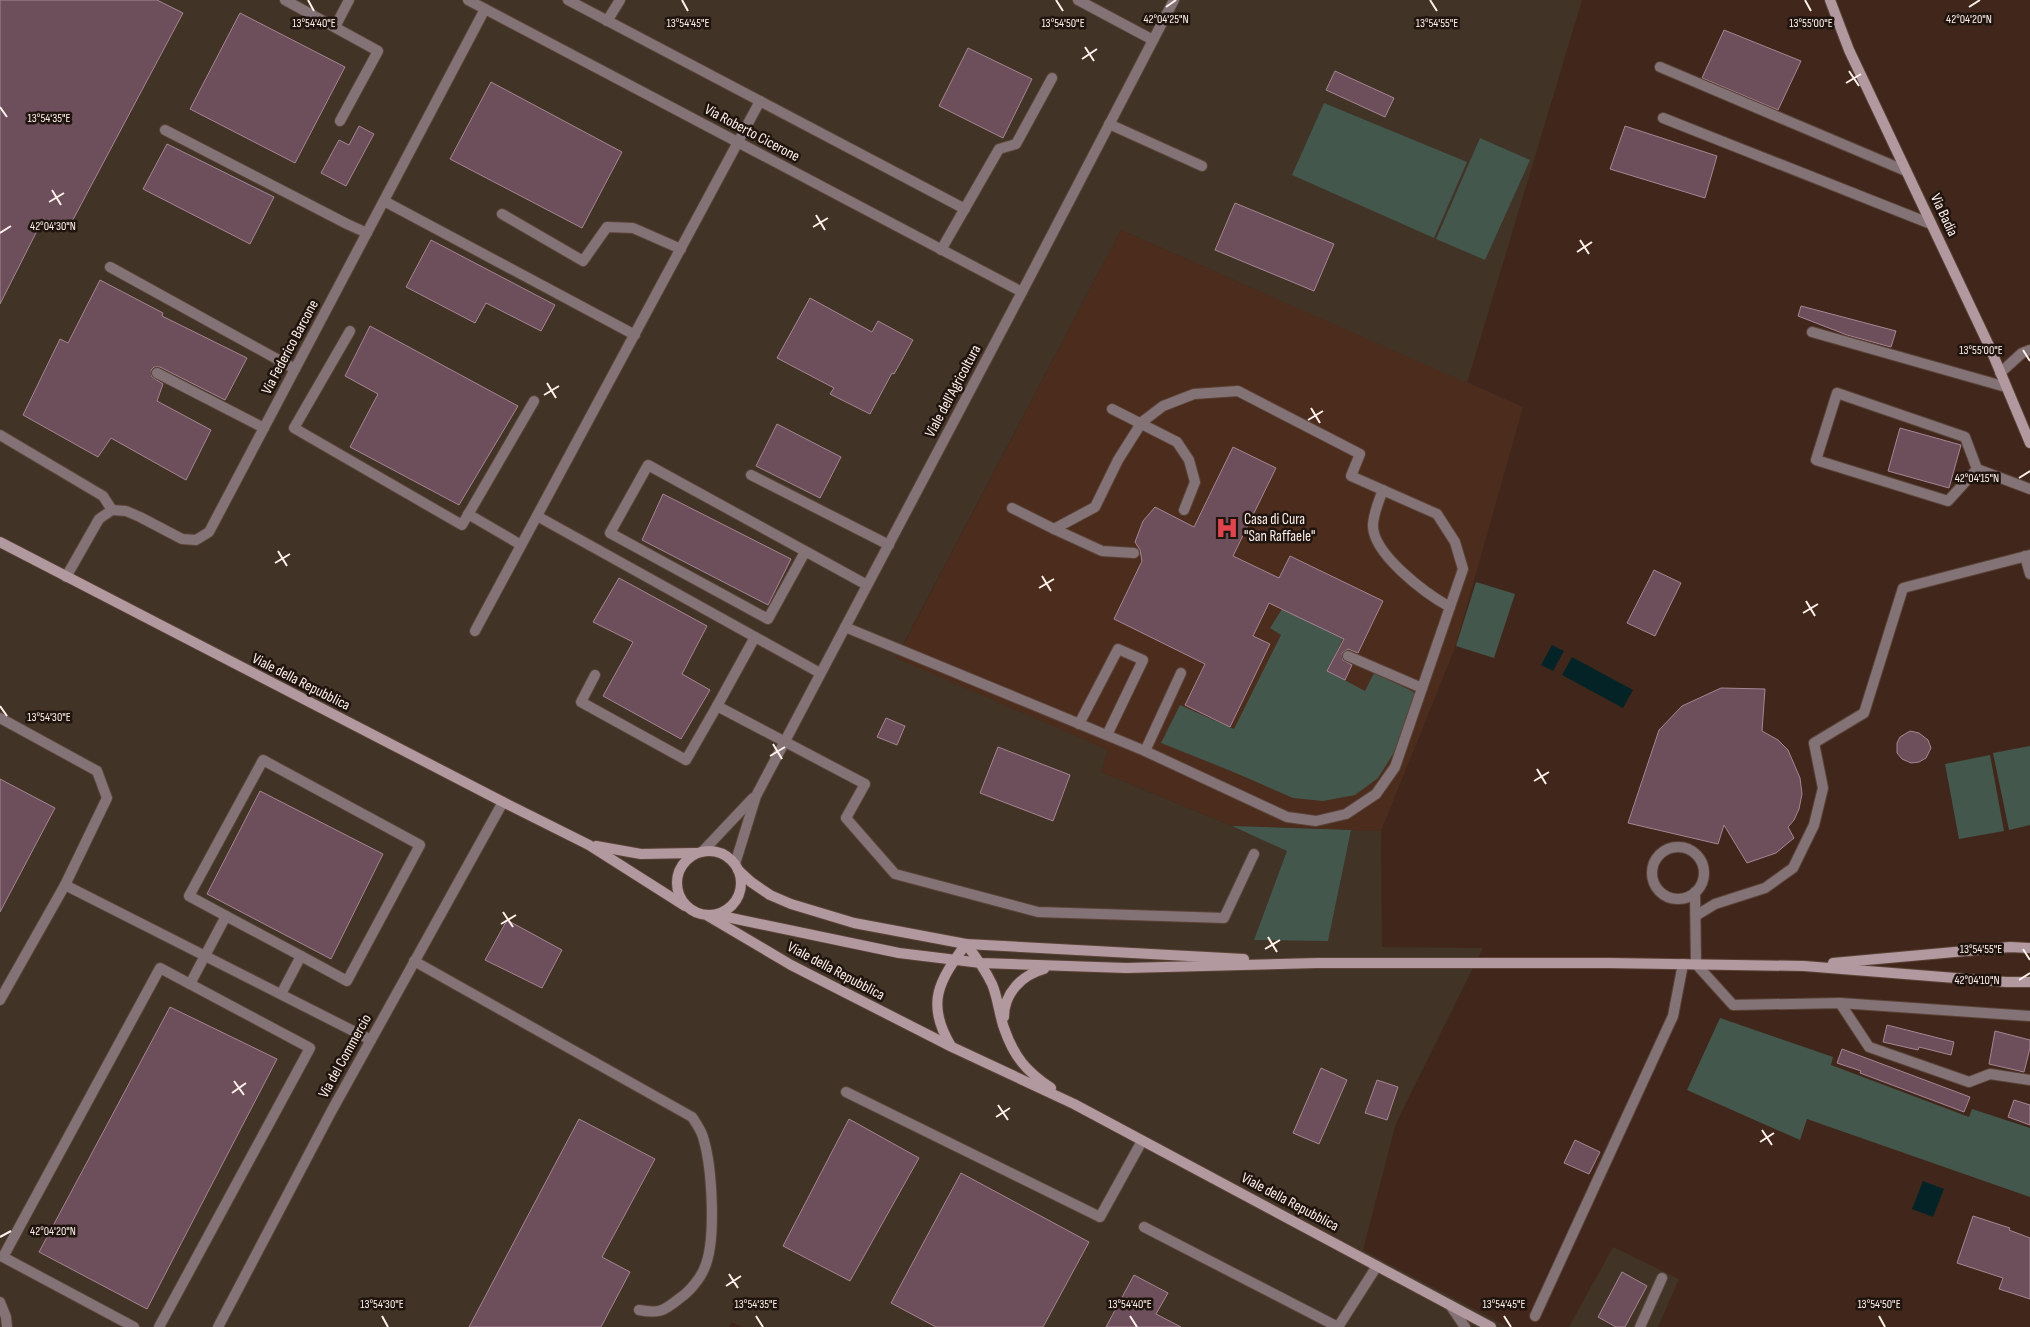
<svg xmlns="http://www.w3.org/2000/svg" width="2030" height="1327" font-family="'Sofia Sans Condensed',sans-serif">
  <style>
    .built { fill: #4c2c1c }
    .industrial { fill: #413325 }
    .green { fill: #43574d }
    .water { fill: #042327 }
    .building { fill: #6c4f5b; stroke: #a68593 }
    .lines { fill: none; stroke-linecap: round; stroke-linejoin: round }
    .lane-casing { stroke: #5b4338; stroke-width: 12 }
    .street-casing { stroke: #5b4338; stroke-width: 12 }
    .secondary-casing { stroke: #5b4338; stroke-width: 12 }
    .lane { stroke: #837377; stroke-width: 10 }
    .street { stroke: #837377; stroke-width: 10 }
    .secondary { stroke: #b2999f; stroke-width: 10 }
    .ticks { fill: none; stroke: #fef0ea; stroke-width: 2 }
    .labels { text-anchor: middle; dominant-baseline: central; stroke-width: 5; stroke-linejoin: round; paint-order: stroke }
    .street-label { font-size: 15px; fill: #fef0ea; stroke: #1f140e }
    .poi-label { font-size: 15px; fill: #fef0ea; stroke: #1f140e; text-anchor: start }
    .ticks-label { font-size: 12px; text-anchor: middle; fill: #fef0ea; stroke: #1f140e; stroke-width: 5; stroke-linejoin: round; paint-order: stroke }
  </style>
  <rect width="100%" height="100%" fill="#41271b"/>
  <!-- built -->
  <polygon class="built" points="1121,230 1523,407 1455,648 1381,831 1232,826 1101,772 1108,750 896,659"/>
  <!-- industrial -->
  <g class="industrial">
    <polygon points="0,0 1582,0 1467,383 1121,230 896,658 1108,750 1101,772 1232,826 1381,831 1382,947 1483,948 1396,1123 1363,1250 1508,1327 742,1327 732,1322 729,1327 0,1327"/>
    <polygon points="1613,1247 1679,1279 1658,1327 1569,1327"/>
  </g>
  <!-- green -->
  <g class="green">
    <polygon points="1324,103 1467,162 1434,238 1292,175"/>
    <polygon points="1480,138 1530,160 1485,260 1436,239"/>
    <polygon points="1476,582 1515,594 1494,658 1456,646"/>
    <polygon points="1282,609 1343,638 1328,671 1365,691 1374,673 1412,691 1416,695 1395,751 1378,778 1355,795 1323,801 1293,798 1231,771 1161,743 1180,705 1234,729 1281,635 1270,628"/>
    <polygon points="2030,746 2030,825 2009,830 1993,753"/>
    <polygon points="1990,755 2004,831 1959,839 1945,764"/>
    <polygon points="1232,826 1351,830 1328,941 1254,940 1287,851"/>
    <polygon points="1720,1018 1833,1057 1831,1065 1969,1117 1972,1109 2030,1128 2030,1197 1807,1119 1800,1140 1687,1090"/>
  </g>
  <!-- water -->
  <g class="water">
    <polygon points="1552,645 1564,651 1553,671 1541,665"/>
    <polygon points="1572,657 1633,690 1623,708 1562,675"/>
    <polygon points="1923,1181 1944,1189 1933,1217 1912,1209"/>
  </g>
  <!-- building -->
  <g class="building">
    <polygon points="0,0 157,0 183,13 68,229 43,219 0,304"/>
    <polygon points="240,13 345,67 295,163 190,109"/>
    <polygon points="1724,30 1801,61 1778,110 1702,78"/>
    <polygon points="968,48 1032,79 1003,138 939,106"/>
    <polygon points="1335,71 1394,98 1385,117 1326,90"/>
    <polygon points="491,82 622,152 582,228 450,159"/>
    <polygon points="359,126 374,134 346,186 321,173 339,140 349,145"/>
    <polygon points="1625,126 1717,156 1705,198 1610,169"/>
    <polygon points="167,144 274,197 250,244 143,189"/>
    <polygon points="1235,203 1334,244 1314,291 1215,250"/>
    <polygon points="431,240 555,305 541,331 486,303 475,323 406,287"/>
    <polygon points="100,280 163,313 162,316 247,358 225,400 160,367 154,367 151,370 152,377 163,384 157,401 211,430 186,480 111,438 98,457 23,415 60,339 68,343"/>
    <polygon points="810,298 872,332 878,321 913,340 894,374 892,373 870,414 830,394 834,388 777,358"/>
    <polygon points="1801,306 1896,331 1891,347 1847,335 1798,316"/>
    <polygon points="370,326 518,406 459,505 350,447 378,394 345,376"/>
    <polygon points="777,424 841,457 820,498 756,466"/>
    <polygon points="1900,428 1961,445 1949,488 1888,471"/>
    <polygon points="1233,447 1276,468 1233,556 1279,578 1290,556 1383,601 1358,653 1348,649 1342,653 1343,660 1352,665 1345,680 1327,671 1344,639 1269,603 1253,636 1270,644 1230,727 1185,705 1205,664 1114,619 1142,561 1140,550 1135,542 1143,521 1155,507 1194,527"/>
    <polygon points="663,494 791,559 768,605 642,540"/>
    <polygon points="1654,570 1681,583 1655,636 1627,623"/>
    <polygon points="619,578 707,626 682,674 710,690 681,739 603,696 633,642 593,622"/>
    <polygon points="1721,688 1765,689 1762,731 1778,740 1788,750 1800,778 1802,794 1799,809 1794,820 1788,827 1794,838 1776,853 1747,863 1724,825 1718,844 1628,823 1659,730 1682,706"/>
    <polygon points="886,718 905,726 897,745 877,737"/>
    <polygon points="1910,731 1919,733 1928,740 1931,748 1926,758 1919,762 1911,763 1902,759 1897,753 1897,743 1900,737"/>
    <polygon points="998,747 1070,775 1053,821 980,793"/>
    <polygon points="0,779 55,808 0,912"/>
    <polygon points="260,791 383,854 331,959 207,894"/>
    <polygon points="507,920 562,950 542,988 485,960"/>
    <polygon points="170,1007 277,1059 147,1309 39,1252"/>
    <polygon points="1887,1025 1954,1042 1951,1055 1919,1047 1918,1050 1883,1042"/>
    <polygon points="1995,1031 2030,1040 2030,1048 2024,1072 1989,1064"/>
    <polygon points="1842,1049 1970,1097 1964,1112 1860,1073 1861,1071 1837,1063"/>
    <polygon points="1321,1068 1347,1080 1319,1144 1293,1133"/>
    <polygon points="1377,1080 1398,1087 1387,1120 1365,1113"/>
    <polygon points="2014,1100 2030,1105 2030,1125 2008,1117"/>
    <polygon points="579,1119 655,1159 602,1257 630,1272 601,1327 469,1327"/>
    <polygon points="849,1119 919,1158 850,1281 783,1246"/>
    <polygon points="1575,1140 1600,1152 1589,1174 1564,1163"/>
    <polygon points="961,1173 1089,1242 1043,1327 936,1327 891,1303"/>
    <polygon points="1973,1216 2010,1228 2009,1230 2030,1238 2030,1299 1999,1289 2003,1278 1957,1263"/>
    <polygon points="1622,1272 1647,1286 1625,1327 1616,1327 1598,1317"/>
    <polygon points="1134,1275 1168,1293 1156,1314 1181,1327 1106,1327"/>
  </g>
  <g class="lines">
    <defs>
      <g id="lane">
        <polyline points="285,0 378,51 340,121"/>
        <polyline points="568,0 965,209"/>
        <polyline points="607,21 620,0"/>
        <polyline points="335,27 349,0"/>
        <polyline points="1660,67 1906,171"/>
        <polyline points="1663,118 1931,224"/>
        <polyline points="1109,124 1202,166"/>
        <polyline points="165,130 347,224 367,233"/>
        <polyline points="738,142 760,101"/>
        <polyline points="384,201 635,335"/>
        <polyline points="502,214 583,261 607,227 633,228 681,249"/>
        <polyline points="941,250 999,149 1016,144 1052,78"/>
        <polyline points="110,267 295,369"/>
        <polyline points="350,331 294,428 462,525 534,401"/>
        <polyline points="1812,332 2006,387"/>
        <polyline points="157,373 264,428"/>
        <polyline points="2000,373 2022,353 2030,350"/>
        <polyline points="1112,409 1177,442 1189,460 1195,482 1184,510"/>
        <polyline points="0,435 103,496 112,510"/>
        <polyline points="1977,469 1948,501 1816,460 1837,393 1965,437 1977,469 2030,489"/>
        <polyline points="751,475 889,545"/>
        <path d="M1383,490C1379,500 1374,512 1373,524C1371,553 1426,594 1450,607"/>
        <polyline points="468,514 521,545"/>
        <polyline points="537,516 820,673"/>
        <polyline points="1054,529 1102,551 1134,553"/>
        <polyline points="805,552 768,619 610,533 648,465 867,585"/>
        <polyline points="2025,556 2030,574"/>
        <polyline points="845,627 1145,751 1287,817 1316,821 1346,814 1376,794 1395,767 1463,569 1455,542 1437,514 1351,476 1360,454 1238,391 1194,394 1163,406 1142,422 1118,460 1095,507 1054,529 1012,508"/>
        <polyline points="1348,656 1422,688"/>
        <polyline points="595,675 581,702 686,760 717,706 865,784 846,818 895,874 1038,912 1224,918 1254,854"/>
        <polyline points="717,706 755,637"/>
        <polyline points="0,718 97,771 107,798 65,885 0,1000"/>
        <polyline points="1079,724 1118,649 1143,660 1107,735"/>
        <polyline points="1145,751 1181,673"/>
        <circle cx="1678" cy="873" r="26"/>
        <polyline points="65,885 371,1040"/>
        <polyline points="1695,892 1696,964 1733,1005 1840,1003 2030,1016"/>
        <polyline points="1697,915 1715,904 1765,888 1793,868 1814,825 1823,788 1814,743 1864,713 1903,588 2030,555"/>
        <polyline points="226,916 189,896 263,760 420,845 347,981 301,956 281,994"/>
        <path d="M414,961L692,1117C696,1123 701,1130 703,1137C712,1166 717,1242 704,1269C700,1279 689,1292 680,1298C664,1311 659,1314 639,1310"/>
        <polyline points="190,984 226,916 301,956"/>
        <polyline points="1840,1003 1869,1047 1969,1082 1990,1074 2030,1080"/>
        <polyline points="846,1092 1100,1217 1142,1141"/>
        <polyline points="1144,1227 1338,1327 1377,1266"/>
        <polyline points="0,1302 6,1317 7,1327"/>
        <polyline points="1535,1316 1673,1016 1683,964"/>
        <polyline points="134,1327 3,1257 160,968 310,1048 159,1327"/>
        <polyline points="1640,1327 1662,1278"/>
      </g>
      <g id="street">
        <polyline points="468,0 1022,292"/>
        <polyline points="1078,0 1153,40"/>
        <polyline points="66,577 99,519 112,510 126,511 140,517 182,539 196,540 209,532 485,9"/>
        <polyline points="475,631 738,142"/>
        <polyline points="702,852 753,798"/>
        <polyline points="735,864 756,796 1022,292 1174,0"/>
        <polyline points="1450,1305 1465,1327"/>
        <polyline points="218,1327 331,1112 503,802"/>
      </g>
      <g id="secondary">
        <polyline points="1830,0 1849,50 1991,350 2030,443"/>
        <polyline points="0,542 503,802 589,845 685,906"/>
        <polyline points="596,846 641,854 695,853"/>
        <circle cx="709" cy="883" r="32"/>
        <polyline points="738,870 751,882 770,895 791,904 854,923 966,944 1244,959"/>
        <polyline points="717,915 899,953 981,963 1126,968 1317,963 1609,963 1804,966 2006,982 2030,982"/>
        <polyline points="708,916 791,965 952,1047 1074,1104 1491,1327"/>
        <path d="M966,944C976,957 985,969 992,984C998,998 999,1014 1004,1028C1014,1057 1026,1071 1051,1088"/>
        <polyline points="1833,963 2010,947 2030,948"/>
        <path d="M1004,1017C1004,993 1022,975 1044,969"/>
        <path d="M951,1046C925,1003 939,981 966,944"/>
      </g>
    </defs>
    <!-- lane casing -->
    <use href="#lane" class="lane-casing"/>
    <!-- street casing -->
    <use href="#street" class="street-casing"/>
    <!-- secondary casing -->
    <use href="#secondary" class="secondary-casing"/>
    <!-- lane -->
    <use href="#lane" class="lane"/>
    <!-- street -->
    <use href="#street" class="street"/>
    <!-- secondary -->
    <use href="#secondary" class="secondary"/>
  </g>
  <!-- ticks -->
  <path class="ticks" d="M308,0L314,11M682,0L688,11M1056,0L1063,11M1430,0L1437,11M1805,0L1811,11M1166,7L1176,0M1969,7L1980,0M1085,47L1094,61M1082,59L1097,49M1849,71L1859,86M1846,83L1861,74M0,107L7,117M52,190L61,205M49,202L64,193M816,215L825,230M813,227L828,218M0,233L11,226M1580,240L1589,254M1577,252L1592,242M2023,350L2030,361M547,383L556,398M544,395L559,386M1311,408L1320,423M1308,420L1323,411M2019,478L2030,471M278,551L287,566M275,563L290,554M1042,576L1051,591M1039,588L1054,579M1806,601L1815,616M1803,613L1818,604M0,706L7,716M773,744L782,759M770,756L785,747M1537,769L1546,784M1534,781L1549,772M503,912L513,927M501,924L516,915M1268,937L1277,952M1265,949L1280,940M2023,949L2030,960M2019,980L2030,973M234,1081L244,1095M232,1093L246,1083M998,1105L1008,1120M996,1117L1010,1108M1762,1130L1772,1145M1760,1142L1774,1133M0,1237L11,1231M729,1274L738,1288M726,1286L741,1276M382,1316L388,1327M756,1316L763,1327M1130,1316L1137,1327M1504,1316L1511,1327M1879,1316L1885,1327"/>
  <!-- icons -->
  <defs>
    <symbol id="hospital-bare" viewBox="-9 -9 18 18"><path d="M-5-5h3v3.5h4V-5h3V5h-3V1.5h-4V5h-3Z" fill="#e0444e" stroke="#1f140e" stroke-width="2.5" paint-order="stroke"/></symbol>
  </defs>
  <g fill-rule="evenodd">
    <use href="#hospital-bare" x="1211" y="512" width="32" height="32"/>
  </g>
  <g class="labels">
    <!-- street labels -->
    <g class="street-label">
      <text transform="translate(752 133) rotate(28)">Via Roberto Cicerone</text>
      <text transform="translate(1944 215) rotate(65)">Via Badia</text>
      <text transform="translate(290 347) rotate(-62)">Via Federico Barcone</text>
      <text transform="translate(953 391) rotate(-62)">Viale dell'Agricoltura</text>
      <text transform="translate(301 682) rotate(27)">Viale della Repubblica</text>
      <text transform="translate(836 971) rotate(28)">Viale della Repubblica</text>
      <text transform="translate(345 1056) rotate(-61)">Via del Commercio</text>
      <text transform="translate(1290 1202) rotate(28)">Viale della Repubblica</text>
    </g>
    <!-- poi labels -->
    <g class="poi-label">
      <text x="1244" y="519">Casa di Cura<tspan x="1244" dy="17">"San Raffaele"</tspan></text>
    </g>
  </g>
  <g class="ticks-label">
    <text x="1166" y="23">42°04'25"N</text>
    <text x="1969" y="23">42°04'20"N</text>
    <text x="314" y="27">13°54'40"E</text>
    <text x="688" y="27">13°54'45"E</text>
    <text x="1063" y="27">13°54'50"E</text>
    <text x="1437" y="27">13°54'55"E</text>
    <text x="1811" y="27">13°55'00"E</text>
    <text x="49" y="122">13°54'35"E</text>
    <text x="53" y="230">42°04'30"N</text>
    <text x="1981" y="354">13°55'00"E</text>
    <text x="1977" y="482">42°04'15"N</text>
    <text x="49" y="721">13°54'30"E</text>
    <text x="1981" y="953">13°54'55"E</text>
    <text x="1977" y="984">42°04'10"N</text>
    <text x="53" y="1235">42°04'20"N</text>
    <text x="382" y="1308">13°54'30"E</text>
    <text x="756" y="1308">13°54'35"E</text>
    <text x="1130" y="1308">13°54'40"E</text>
    <text x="1504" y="1308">13°54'45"E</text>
    <text x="1879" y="1308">13°54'50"E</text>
  </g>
</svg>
